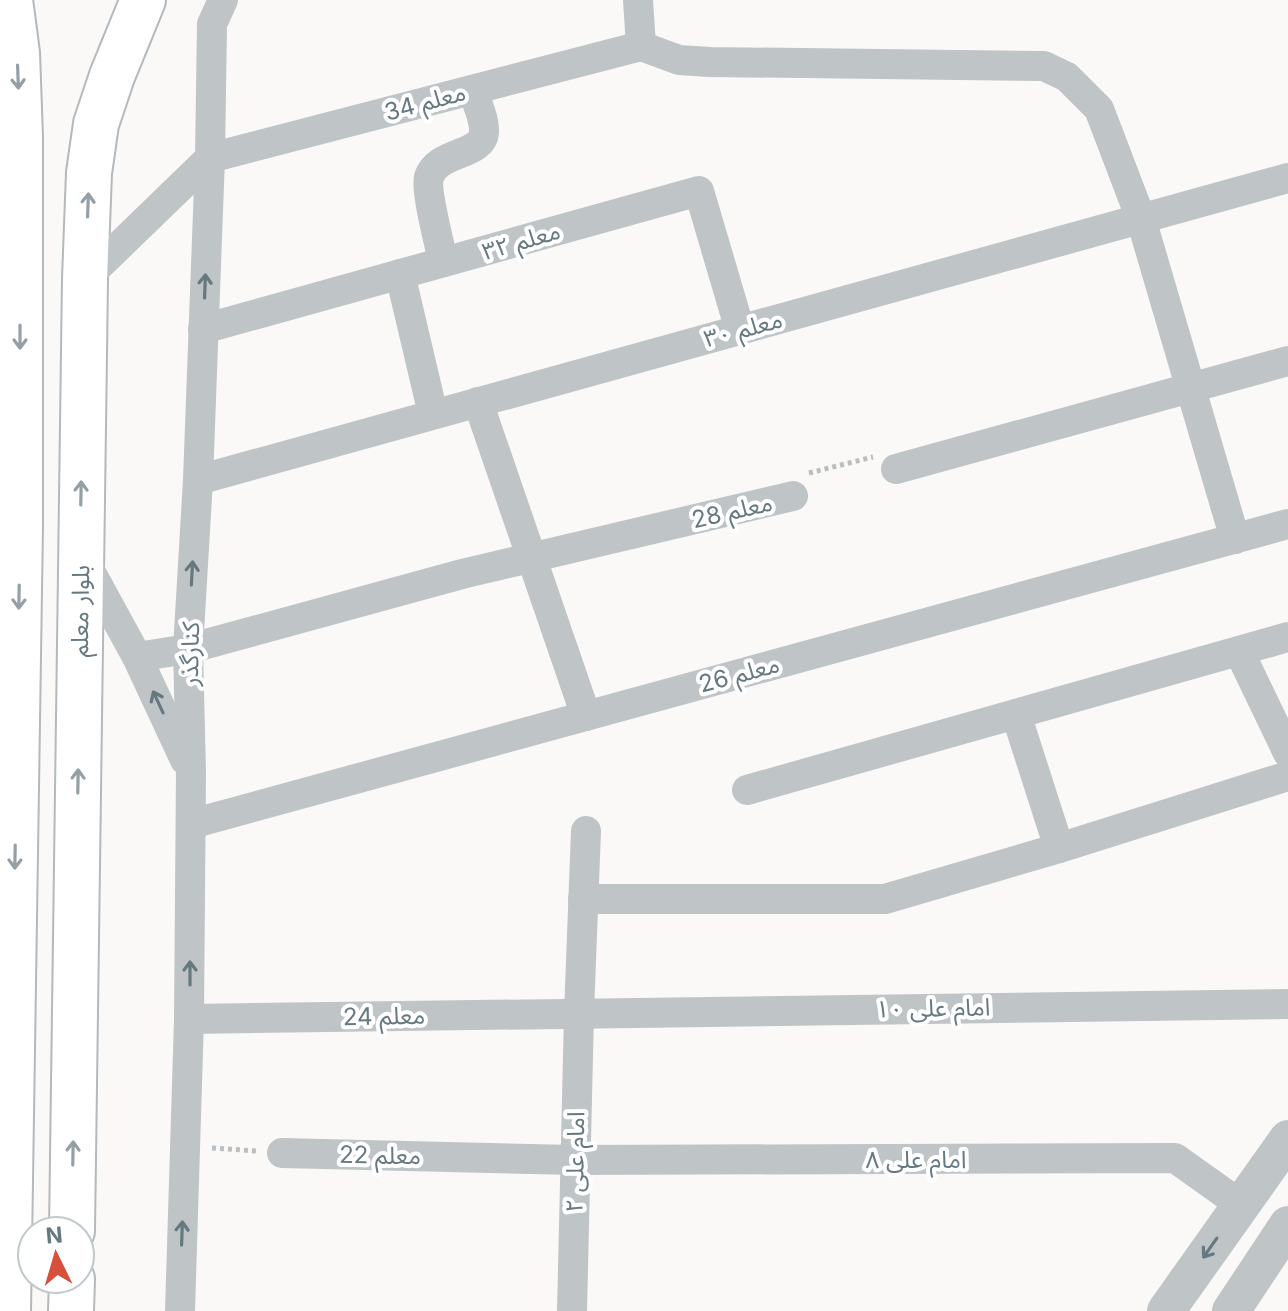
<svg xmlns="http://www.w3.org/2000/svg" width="1288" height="1311" font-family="Inter,'Noto Sans Arabic',sans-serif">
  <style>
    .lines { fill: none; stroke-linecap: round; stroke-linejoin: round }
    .primary-casing { stroke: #b3b9bc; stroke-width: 48 }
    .path { stroke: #babec0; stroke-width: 5; stroke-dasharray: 4 4; stroke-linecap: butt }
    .minor { stroke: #bfc4c7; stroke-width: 30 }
    .tertiary { stroke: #bfc4c7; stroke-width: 38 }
    .primary { stroke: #fff; stroke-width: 44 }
    .oneway { stroke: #94a0a6 }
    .oneway2 { stroke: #667880 }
    .labels { text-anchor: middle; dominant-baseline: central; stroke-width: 8; stroke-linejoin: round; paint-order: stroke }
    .street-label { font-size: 24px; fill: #667880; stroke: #fff }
  </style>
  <rect width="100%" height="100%" fill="#faf9f8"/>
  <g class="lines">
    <defs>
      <g id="primary">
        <polyline points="72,1231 85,279 89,173 96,124 112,76 143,0"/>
        <polyline points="8,1311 20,525 20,137 17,53 10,0"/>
        <polyline points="71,1311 72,1279"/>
      </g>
    </defs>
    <!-- primary casing -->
    <use href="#primary" class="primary-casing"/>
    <!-- path -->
    <g class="path">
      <polyline points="809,473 873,457"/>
      <polyline points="212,1148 257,1151"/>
    </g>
    <!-- minor -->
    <g class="minor">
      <polyline points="638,0 641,46"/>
      <polyline points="641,46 679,60 710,62 1044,66 1067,77 1099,109 1141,219 1235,539"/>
      <path d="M443,262C440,245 425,190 429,177C437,151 483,156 484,132C485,119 476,102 473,90"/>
      <polyline points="400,274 433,414"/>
      <polyline points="85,279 210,158 641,46"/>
      <polyline points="203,329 699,191 740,330"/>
      <polyline points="478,402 586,716"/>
      <polyline points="896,469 1288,361"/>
      <polyline points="198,480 1288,178"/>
      <polyline points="84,560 137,657 185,760"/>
      <polyline points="1239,651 1288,753"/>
      <polyline points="137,657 188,649 462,574 793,496"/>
      <polyline points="1016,714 1059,848"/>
      <polyline points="747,790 1288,637"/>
      <polyline points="191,824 1288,524"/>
      <polyline points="583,899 885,899 1059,848 1288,776"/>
      <polyline points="189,1019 1288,1004"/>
      <polyline points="282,1153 575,1160 1175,1158 1241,1205"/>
      <polyline points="180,1311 189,1019 191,772 188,649 198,480 210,158 212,24 223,0"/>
      <polyline points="572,1311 579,1013 586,831"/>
    </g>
    <!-- tertiary -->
    <g class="tertiary">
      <polyline points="1166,1311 1288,1139"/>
      <polyline points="1231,1311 1288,1225"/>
    </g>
    <!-- primary -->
    <use href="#primary" class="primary"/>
  </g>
  <!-- one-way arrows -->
  <defs><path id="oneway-shaft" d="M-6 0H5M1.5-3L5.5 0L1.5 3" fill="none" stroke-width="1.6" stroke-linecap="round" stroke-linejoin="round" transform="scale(2)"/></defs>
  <g class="oneway">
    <use href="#oneway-shaft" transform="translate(18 77) rotate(88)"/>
    <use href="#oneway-shaft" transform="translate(88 205) rotate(-88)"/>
    <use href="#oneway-shaft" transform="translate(20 337) rotate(90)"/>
    <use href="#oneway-shaft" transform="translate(81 493) rotate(-89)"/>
    <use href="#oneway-shaft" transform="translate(19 597) rotate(91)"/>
    <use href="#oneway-shaft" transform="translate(78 781) rotate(-89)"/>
    <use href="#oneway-shaft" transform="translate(15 857) rotate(91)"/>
    <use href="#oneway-shaft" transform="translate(73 1153) rotate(-89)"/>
  </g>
  <g class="oneway2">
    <use href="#oneway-shaft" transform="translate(205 286) rotate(-88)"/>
    <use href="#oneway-shaft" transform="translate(192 573) rotate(-87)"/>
    <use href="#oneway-shaft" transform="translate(158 702) rotate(-115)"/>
    <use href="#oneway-shaft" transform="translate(190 973) rotate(-90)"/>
    <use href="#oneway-shaft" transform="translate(182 1233) rotate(-88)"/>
    <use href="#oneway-shaft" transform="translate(1210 1248) rotate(125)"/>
  </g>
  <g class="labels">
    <!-- street labels -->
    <g class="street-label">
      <text transform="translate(425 102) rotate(-15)">معلم 34</text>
      <text transform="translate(521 241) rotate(-16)">معلم ۳۲</text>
      <text transform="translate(743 329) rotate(-15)">معلم ۳۰</text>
      <text transform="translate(732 511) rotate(-13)">معلم 28</text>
      <text transform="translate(80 611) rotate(-89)">بلوار معلم</text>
      <text transform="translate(190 654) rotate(-89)">کنارگذر</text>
      <text transform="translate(739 674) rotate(-15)">معلم 26</text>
      <text transform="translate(933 1008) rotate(-1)">امام علی ۱۰</text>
      <text transform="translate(384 1016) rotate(-1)">معلم 24</text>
      <text transform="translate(380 1155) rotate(1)">معلم 22</text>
      <text x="916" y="1159">امام علی ۸</text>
      <text transform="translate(575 1162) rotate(-89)">امام علی ۲</text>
    </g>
  </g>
  <!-- north arrow -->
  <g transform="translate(56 1255) rotate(355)"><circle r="38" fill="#ffffff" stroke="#c2c9cc" stroke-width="2"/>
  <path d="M0-6L14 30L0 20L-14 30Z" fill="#d7503b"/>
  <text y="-12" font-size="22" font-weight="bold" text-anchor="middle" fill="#667880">N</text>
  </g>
</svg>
